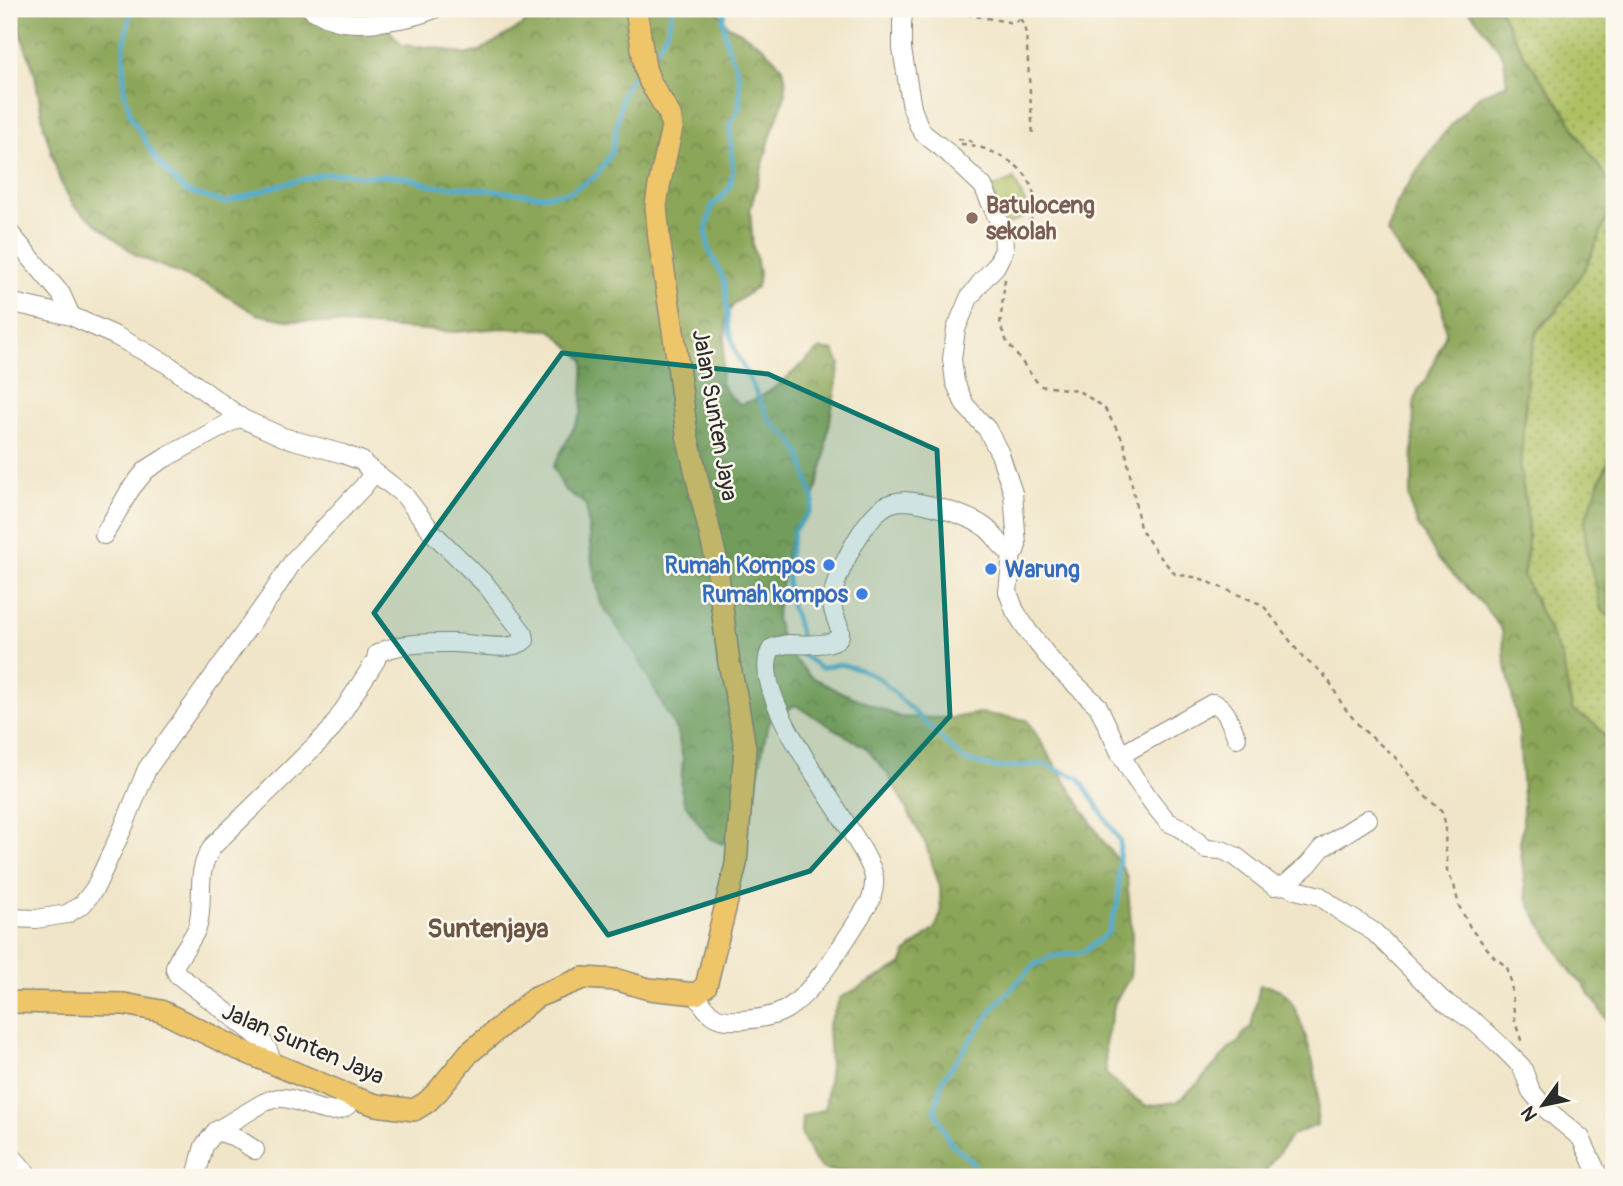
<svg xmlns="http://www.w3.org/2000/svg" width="1623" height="1186" font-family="Pangolin,sans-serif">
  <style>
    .grass { fill: url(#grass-dots); stroke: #6d7647; stroke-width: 2 }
    .forest { fill: url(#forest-crowns); stroke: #5b6842; stroke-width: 2 }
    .park { fill: url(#park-crowns); stroke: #6d7647; stroke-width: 2 }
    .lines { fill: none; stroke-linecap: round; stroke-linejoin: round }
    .stream { stroke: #52add0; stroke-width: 4.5 }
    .minor-casing { stroke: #8e887a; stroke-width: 20 }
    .major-casing { stroke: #8e887a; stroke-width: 24 }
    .path { stroke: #8e887a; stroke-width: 2.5; stroke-dasharray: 5 5; stroke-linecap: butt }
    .minor { stroke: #fff; stroke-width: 18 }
    .major { stroke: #eec569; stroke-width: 21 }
    .marked { fill: #0f766e; fill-opacity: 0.2; stroke: #0f766e; stroke-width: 5; stroke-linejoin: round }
    .education-dot { fill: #8d6e63; stroke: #fbf7ec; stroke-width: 2.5 }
    .shop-dot { fill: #3f7fe0; stroke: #fbf7ec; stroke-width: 2.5 }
    .labels { text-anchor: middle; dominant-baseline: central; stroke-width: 5; stroke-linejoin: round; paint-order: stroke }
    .education-label { font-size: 23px; font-weight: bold; fill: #785e54; stroke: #fbf7ec; text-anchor: start }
    .street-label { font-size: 23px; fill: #2b2b2b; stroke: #fbf7ec }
    .shop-label { font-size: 23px; font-weight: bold; fill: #366cbe; stroke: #fbf7ec; text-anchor: end }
    .quarter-label { font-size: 26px; font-weight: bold; fill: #6b5542; stroke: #fbf7ec }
  </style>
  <defs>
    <pattern id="grass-dots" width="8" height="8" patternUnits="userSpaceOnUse" patternTransform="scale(1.75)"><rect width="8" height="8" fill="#afc063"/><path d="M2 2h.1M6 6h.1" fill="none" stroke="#8f9c52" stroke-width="1.8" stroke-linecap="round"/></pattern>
    <pattern id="forest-crowns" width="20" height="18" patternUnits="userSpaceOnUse" patternTransform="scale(1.75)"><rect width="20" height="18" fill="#8ba659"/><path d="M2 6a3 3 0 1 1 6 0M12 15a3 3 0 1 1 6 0" fill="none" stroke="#72874a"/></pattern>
    <pattern id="park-crowns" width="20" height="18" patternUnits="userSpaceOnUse" patternTransform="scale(1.75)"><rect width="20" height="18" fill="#afc063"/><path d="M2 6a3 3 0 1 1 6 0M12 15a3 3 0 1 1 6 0" fill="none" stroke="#8f9c52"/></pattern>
  </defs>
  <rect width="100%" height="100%" fill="#fbf7ec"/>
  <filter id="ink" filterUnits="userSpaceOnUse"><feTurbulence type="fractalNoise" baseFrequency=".0143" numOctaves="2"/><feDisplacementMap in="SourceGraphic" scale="14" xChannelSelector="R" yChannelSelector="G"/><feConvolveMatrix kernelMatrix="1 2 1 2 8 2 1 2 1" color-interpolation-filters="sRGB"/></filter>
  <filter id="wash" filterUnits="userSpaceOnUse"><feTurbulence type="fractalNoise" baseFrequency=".00686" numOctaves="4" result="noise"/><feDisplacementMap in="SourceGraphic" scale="28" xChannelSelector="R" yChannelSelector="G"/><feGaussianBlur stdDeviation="1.57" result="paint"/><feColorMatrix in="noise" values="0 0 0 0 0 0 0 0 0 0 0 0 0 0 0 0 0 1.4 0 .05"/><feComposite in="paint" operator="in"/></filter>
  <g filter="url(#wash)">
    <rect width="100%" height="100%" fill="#f0e5c8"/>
    <!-- grass -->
    <polygon class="grass" points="1500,9 1614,9 1614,447 1595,493 1584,523 1601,610 1614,620 1614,748 1595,724 1572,710 1562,658 1523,575 1528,546 1528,520 1520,468 1526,397 1527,371 1537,331 1556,311 1570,289 1581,140 1568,117 1525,56 1511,32"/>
    <!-- forest -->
    <g class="forest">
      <path d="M12,9H328L332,13H349L371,10L402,45L439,48L466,55L479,51L523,25L533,9H718L723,20L728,26L741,32L763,47L783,68L786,82L785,96L771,135L750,210L753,247L757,261L759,274L757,287L735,303L727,314L721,383L728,394L740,404C772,398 795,367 821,349L834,351L840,364L826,443L825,457L811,510L794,530L786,554L787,568L783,577L776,619L784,647L810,676L834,689L900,717L952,718L979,713L1027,720L1104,843L1121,864L1127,877L1132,936L1131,964L1130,977L1115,1002L1105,1044L1106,1074L1134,1098L1147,1106L1177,1102L1199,1082L1231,1047L1239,1042L1243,1034L1251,1027L1260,985C1270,986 1278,987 1285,994C1300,1008 1315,1065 1317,1086C1319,1099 1317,1112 1317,1125L1292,1135L1268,1167L1263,1177H864L823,1169L813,1159L801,1133L802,1117L825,1109L830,1066L828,1026L840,998L901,965L906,952L935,929L941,913L940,887L926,845L887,773L866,748L795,705L768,723L750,815L734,838L722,844L709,838L684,802L681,788L683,759L677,732L636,654L601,604L592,563L586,505L564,489L553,467L581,414L584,360L551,330L501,328L455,332L285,320L257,314L209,286L137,256L74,206L60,181L44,127L35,74Z"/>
      <polygon points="1468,9 1500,9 1511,32 1525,56 1568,117 1581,140 1611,184 1610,212 1586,267 1556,311 1537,331 1527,371 1526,397 1520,468 1528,520 1528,546 1523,575 1562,658 1572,710 1595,724 1614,748 1614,1071 1608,1022 1584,985 1573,975 1565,963 1531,908 1526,895 1520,843 1523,828 1523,798 1519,731 1505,660 1502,630 1484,606 1438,559 1418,525 1412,511 1409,497 1412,482 1414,404 1418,390 1427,379 1446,333 1442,306 1437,292 1405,259 1387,232 1396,205 1403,192 1441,137 1460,115 1479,96 1507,84 1504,58 1488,34"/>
      <polygon points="1614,447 1614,620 1601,610 1595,582 1587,554 1584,523 1595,493"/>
    </g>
    <!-- park -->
    <polygon class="park" points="1014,179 1030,214 1007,225 991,189"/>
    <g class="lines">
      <!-- stream -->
      <g class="stream">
        <polyline points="133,9 129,19 124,48 124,89 131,117 156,159 175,181 186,191 225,203 277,186 325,174 347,173 360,176 393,176 408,178 434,186 463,187 543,196 570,192 596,176 612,152 622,97 628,83 639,68"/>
        <polyline points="725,9 723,20 727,45 739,75 740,96 738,111 730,126 733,172 730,186 722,198 712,205 706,232 709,250 725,282 729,329 736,353 771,422 792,440 801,455 814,501 811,510 794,530 787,568 788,596 800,632 801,640"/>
        <path d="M650,57C662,45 671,26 672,9"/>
        <polyline points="801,649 801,654 821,668 838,664 860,669 880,679 964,760 997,768 1044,764 1079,778 1120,841 1118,902 1108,933 1083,952 1049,957 1033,966 996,1005 943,1079 935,1110 949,1141 971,1161 982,1177"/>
      </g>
    </g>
  </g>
  <g filter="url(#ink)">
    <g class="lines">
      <defs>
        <g id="minor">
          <path d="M311,9C318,13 324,17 331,19C356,28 411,20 434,9"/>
          <polyline points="904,9 902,23 902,49 912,108 918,124 923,133 947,152 983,186 1003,230 1004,250 996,266 982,281 969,298 956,329 952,359 955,382 965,405 987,429 1000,454 1013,493 1017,545 1015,551 1012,553 1008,592 1015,611 1028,631 1053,663 1098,706 1121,755 1134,777 1154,805 1168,822 1181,828 1206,849 1222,850 1235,856 1274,886 1285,885 1296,890 1320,896 1340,911 1374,932 1442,1000 1476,1023 1500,1045 1522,1067 1531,1091 1546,1109 1581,1138 1599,1177"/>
          <polyline points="9,232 61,294 71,316"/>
          <polyline points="9,302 71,316 116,336 167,364 243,419 283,437 343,454 362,461 373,474 363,487 294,560 270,597 147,769 123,828 95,888 83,904 67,914 36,919 9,918"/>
          <polyline points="104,535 130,490 146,470 165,458 240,417"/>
          <path d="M1121,755L1213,703C1227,707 1231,726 1237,738"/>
          <polyline points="1285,885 1308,865 1322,848 1368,819"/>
          <path d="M696,994C709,1017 716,1022 743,1020C756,1019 773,1017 785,1010C817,991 850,932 871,900C873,891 876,882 873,873C858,826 742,693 772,648C777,646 783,645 788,644C800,644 832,647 839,637C844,631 831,613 832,602C833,578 862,524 881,509C887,504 897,501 905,501C925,502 971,516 986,528C996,535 1001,549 1012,553"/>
          <path d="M273,1064L268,1050L260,1038L177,974C176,972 175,970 175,969C174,961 195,938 198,925C205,895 194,873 213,846L330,731L376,660L377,654C398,642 431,643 454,643C472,643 512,653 525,640L524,634L487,586L433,533L404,495L369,468"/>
          <polyline points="216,1131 235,1137 255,1150"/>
          <polyline points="9,1153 30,1177"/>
          <path d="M196,1177L204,1146L216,1131L263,1103C268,1101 274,1098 280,1098C300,1097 321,1117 342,1109C347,1107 351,1102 355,1098"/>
        </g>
        <polyline id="major" points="9,1002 124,1004 161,1011 236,1048 355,1098 376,1105 414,1110 427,1102 438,1091 469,1053 536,997 583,978 618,980 649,989 696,994 706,986 736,864 745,748 737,700 729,663 716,559 687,435 676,350 659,239 656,206 659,186 672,127 670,115 650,82 645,68 636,9"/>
      </defs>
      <!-- minor casing -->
      <use href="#minor" class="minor-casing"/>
      <!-- major casing -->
      <use href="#major" class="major-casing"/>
      <!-- path -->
      <g class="path">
        <polyline points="937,9 1014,23 1024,16 1025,9"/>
        <polyline points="1021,19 1026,33 1033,136"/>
        <polyline points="958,139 968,140 975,144"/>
        <path d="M961,144C981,144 1018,161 1028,179C1035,190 1035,204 1035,217L1029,221L1019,234"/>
        <polyline points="1005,279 1000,325 1007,342 1040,386 1077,390 1104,407 1124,442 1140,528 1157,553 1175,574 1199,578 1263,605 1303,658 1319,670 1329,681 1343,706 1361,728 1395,757 1422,792 1443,813 1446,828 1445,846 1447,857 1447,871 1454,885 1459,906 1471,929 1495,958 1507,967 1511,982 1515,1022 1522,1043"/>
      </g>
      <!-- minor -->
      <use href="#minor" class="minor"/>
      <!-- major -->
      <use href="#major" class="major"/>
    </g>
  </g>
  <!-- marked area -->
  <path class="marked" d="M562,353L768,374L937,450L950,716L810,871L608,935L374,613Z"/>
  <!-- markers -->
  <circle class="education-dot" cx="972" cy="218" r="7"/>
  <g class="shop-dot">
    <circle cx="829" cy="565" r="7"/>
    <circle cx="991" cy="569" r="7"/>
    <circle cx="862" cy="594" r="7"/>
  </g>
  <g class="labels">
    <!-- education labels -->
    <g class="education-label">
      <text x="986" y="205">Batuloceng<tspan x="986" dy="26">sekolah</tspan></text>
    </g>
    <!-- street labels -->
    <g class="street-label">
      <text transform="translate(715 415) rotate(80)">Jalan Sunten Jaya</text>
      <text transform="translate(303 1044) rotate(23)">Jalan Sunten Jaya</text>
    </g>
    <!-- shop labels -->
    <g class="shop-label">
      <text x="815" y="565">Rumah Kompos</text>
      <text x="1005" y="569" text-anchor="start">Warung</text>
      <text x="848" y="594">Rumah kompos</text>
    </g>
    <!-- quarter labels -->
    <g class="quarter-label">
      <text x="488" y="929">Suntenjaya</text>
    </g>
  </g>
  <!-- margin -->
  <rect width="1623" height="1186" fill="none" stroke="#fbf7ec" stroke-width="35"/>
  <!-- north arrow -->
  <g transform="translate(1543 1105) rotate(237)" stroke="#fbf7ec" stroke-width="5" paint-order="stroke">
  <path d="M0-5L12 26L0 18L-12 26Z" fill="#2b2b2b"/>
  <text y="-10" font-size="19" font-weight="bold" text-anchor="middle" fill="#2b2b2b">N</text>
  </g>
</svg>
